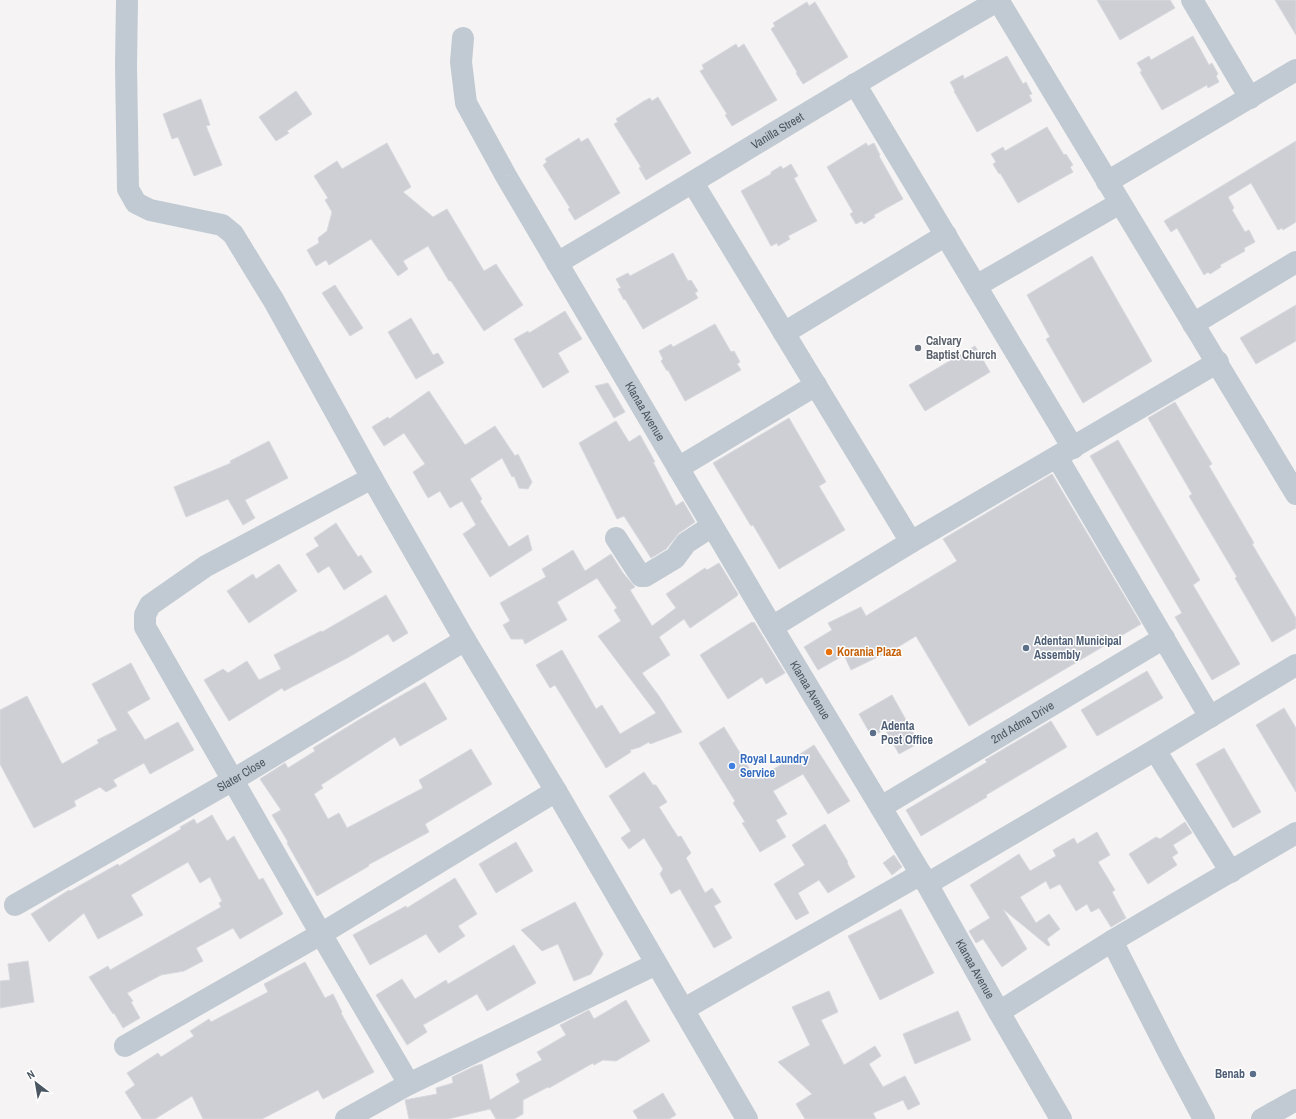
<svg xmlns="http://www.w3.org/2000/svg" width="1296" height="1119" font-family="'Archivo Narrow',sans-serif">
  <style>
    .building { fill: #cdcfd5; stroke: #d7d9de }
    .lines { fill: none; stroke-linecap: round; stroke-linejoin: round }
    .minor { stroke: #c1cad2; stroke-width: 22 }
    .worship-dot { fill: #6b7280; stroke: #fff; stroke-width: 1.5 }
    .service-dot { fill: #5c6f8a; stroke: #fff; stroke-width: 1.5 }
    .food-dot { fill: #e8710a; stroke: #fff; stroke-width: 1.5 }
    .shop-dot { fill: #3f7fe0; stroke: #fff; stroke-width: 1.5 }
    .labels { text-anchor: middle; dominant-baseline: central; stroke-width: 3; stroke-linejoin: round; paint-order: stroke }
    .street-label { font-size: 12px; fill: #4a5661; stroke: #fff }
    .worship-label { font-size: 12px; font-weight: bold; fill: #5b616d; stroke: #fff; text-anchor: start }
    .service-label { font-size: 12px; font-weight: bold; fill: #4e5e75; stroke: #fff; text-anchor: start }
    .food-label { font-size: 12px; font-weight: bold; fill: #c56008; stroke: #fff; text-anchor: start }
    .shop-label { font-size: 12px; font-weight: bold; fill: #366cbe; stroke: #fff; text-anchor: start }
  </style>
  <rect width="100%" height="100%" fill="#f5f3f3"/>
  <!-- building -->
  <g class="building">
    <polygon points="1097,0 1170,0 1175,8 1120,40"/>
    <polygon points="1275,0 1296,0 1296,35"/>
    <polygon points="807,2 809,6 815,2 848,57 803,84 796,73 797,72 771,29 775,26 773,23"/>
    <polygon points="1193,36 1209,65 1212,63 1218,74 1216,76 1219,82 1208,88 1207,85 1162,110 1140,72 1142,71 1137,63 1149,56 1151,60"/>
    <polygon points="736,44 738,48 744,44 777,100 732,126 725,115 727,114 700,71 704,69 702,65"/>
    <polygon points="1007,56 1023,84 1026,82 1032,94 1029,95 1032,101 977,132 954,91 955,91 950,82 963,75 964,79"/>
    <polygon points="296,91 312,114 287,131 289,133 276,141 259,117"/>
    <polygon points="658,97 691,153 646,180 639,168 641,167 614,124 618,122 616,119 644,101 650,98 652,101"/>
    <polygon points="201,99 210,125 206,126 222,165 194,176 178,137 172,139 163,114"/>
    <polygon points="1047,127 1064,155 1066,154 1073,165 1070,167 1073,172 1018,203 1000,173 999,174 993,164 996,162 991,154 1003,147 1005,151"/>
    <polygon points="579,138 581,142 588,138 620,193 575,220 568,209 570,208 543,165 547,162 545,159"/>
    <polygon points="1296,141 1296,222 1283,230 1282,228 1278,230 1251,183 1228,197 1234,208 1232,210 1245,232 1249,230 1255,242 1244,248 1245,251 1220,265 1221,267 1210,274 1208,272 1204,275 1177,228 1171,232 1164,221"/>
    <polygon points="387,143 411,187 403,192 433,217 447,209 484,271 496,264 523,305 484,331 451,281 449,281 428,246 403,261 408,269 398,276 371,239 329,265 326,260 316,266 307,250 319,243 318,238 327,231 332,212 325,200 328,198 314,176 337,161 342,169"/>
    <polygon points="866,143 868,146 874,143 880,155 879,156 903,199 874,215 875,217 864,224 862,221 856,224 850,214 853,212 827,167"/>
    <polygon points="791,164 798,176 794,178 817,221 788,236 790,239 778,246 777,243 771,246 741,191 771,174 771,172 781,166 783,169"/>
    <polygon points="673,253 688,281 691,280 698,291 695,293 698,298 643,329 625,299 624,300 618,289 621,288 616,279 628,273 630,276"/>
    <polygon points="1092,256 1152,361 1083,403 1046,339 1050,337 1027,295"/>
    <polygon points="335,285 363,328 350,336 322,293"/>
    <polygon points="1296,305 1296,341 1256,364 1240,338"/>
    <polygon points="565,311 582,339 558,353 569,372 543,388 514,339 528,331 529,333"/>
    <polygon points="411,318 433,355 438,353 444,363 416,379 388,332"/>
    <polygon points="715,324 731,352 734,351 740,362 737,364 741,370 685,401 668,370 667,371 661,361 663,359 659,351 671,344 673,347"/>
    <polygon points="975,346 990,372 925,411 909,385"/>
    <polygon points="608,383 625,412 614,418 595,386"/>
    <polygon points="429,391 465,445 495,426 515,456 518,454 532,482 528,489 519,488 514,476 512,477 502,458 470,479 482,499 480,501 509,547 528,535 532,550 490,577 463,534 476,525 462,501 450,508 440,491 428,498 413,472 425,464 404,433 384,446 372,427 388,417 389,419"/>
    <polygon points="1175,402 1212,464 1209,466 1254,543 1252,544 1296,618 1296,628 1272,642 1235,578 1237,577 1189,496 1192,494 1148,418"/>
    <polygon points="789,418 826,482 819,486 845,530 779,569 753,525 751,526 713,463"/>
    <polygon points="616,421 629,442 640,435 655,462 653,462 676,506 683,501 695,522 679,533 666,549 651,558 624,516 617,519 579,443"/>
    <polygon points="1118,440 1200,580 1193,585 1240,664 1212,680 1175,617 1182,613 1090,456"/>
    <polygon points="269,441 288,478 245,500 255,518 243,525 228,499 186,517 174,487 231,463 230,461"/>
    <polygon points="1052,474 1141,624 969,726 916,636 898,647 851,670 844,655 818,670 804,647 832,630 828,623 861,607 866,616 957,561 943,539"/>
    <polygon points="336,523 358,557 361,555 372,572 344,590 329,566 318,573 306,554 319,546 314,538"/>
    <polygon points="573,550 585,571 611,554 623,573 635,587 630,590 652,626 676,608 666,594 705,568 707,570 719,563 738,594 737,596 690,628 684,619 659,637 670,655 642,673 659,696 682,732 650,744 649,742 640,747 630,750 631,752 606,768 555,685 550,688 536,665 562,650 596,709 602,705 620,734 656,713 598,636 621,621 614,610 617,608 597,578 557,602 567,620 525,644 523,639 511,639 503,625 510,621 500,603 546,577 542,569"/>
    <polygon points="279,564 297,591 249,623 227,591 253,574 256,579"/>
    <polygon points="386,595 408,633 393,642 388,634 349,657 284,691 282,688 229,721 204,680 223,669 228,673 247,661 259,680 281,669 274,655 321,631 322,632"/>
    <polygon points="752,622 753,623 754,622 785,673 766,684 762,677 728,699 700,655"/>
    <polygon points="131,663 150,699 127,712 145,740 178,722 194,750 150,774 144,763 113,780 117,786 106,792 100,787 74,801 76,806 34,828 0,764 0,710 27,696 62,764 99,743 97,740 117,730 92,684"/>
    <polygon points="1147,671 1163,698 1097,736 1081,710"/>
    <polygon points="425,682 447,719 400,746 395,737 321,785 323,788 314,794 328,819 339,813 347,828 423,788 419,780 471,749 492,784 425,824 429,832 368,865 369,866 317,896 287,843 288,842 272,815 281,810 260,779 285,763 288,768 315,751 313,748 362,718"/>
    <polygon points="892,695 919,743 899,754 885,729 872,737 859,714"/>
    <polygon points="1284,708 1296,728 1296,792 1256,725"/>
    <polygon points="1051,721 1067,747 986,795 987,797 921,836 906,810 987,762 985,760"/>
    <polygon points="724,727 756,779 786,762 786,763 814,745 850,801 828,814 803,774 773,791 787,814 776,820 786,837 760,852 742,823 745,822 733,803 735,801 699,743"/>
    <polygon points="1224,748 1261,812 1233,828 1196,764"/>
    <polygon points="644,772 653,785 656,785 667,802 659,807 678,837 681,836 691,853 686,858 705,893 712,888 721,902 714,906 732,938 714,948 680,889 671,894 660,874 663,869 644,838 629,849 621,838 631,831 609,796"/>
    <polygon points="212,815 227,841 234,836 259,880 263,878 283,914 240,939 233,928 196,948 203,961 184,971 161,975 127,993 133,1001 131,1002 140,1018 123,1028 114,1013 113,1014 89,977 108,966 110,970 221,907 219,903 222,901 210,877 200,883 188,862 131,895 143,915 98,939 84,913 49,942 31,914 69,890 70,891 118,864 119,866 181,829 180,827 194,819 197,824"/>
    <polygon points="1185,822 1192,833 1173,845 1178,853 1172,857 1177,865 1148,884 1129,854 1156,837 1160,839"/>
    <polygon points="825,824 848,862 847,863 855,877 828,893 819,880 798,893 809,913 796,920 774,884 805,865 792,845"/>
    <polygon points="1097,832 1110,855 1098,862 1115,890 1112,892 1126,918 1111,927 1099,908 1091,912 1087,904 1076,911 1060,884 1050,889 1046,881 1020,897 1036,923 1049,914 1060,929 1047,939 1050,945 1048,946 1003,909 1027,949 1002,967 983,939 976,943 969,931 990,918 970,885 1019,854 1030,871 1056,856 1053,850 1074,838 1077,844"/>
    <polygon points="516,842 533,871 496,893 479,864"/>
    <polygon points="894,855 902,867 892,875 883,863"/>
    <polygon points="455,878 477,914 458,926 465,936 439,953 426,934 370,965 353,935 406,906 407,908"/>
    <polygon points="575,902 603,954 591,974 574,981 558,944 542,951 521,930"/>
    <polygon points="901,909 934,973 880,1000 848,936"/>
    <polygon points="514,945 536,983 487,1011 477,994 423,1025 427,1032 407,1045 376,995 402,979 415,999 446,980 448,984"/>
    <polygon points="28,961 34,1002 0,1008 0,981 10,980 8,964"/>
    <polygon points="305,962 325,998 333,994 342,1012 341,1013 374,1072 323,1099 318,1090 262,1119 203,1119 192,1096 155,1119 142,1119 125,1092 135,1085 127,1073 158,1053 161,1057 194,1036 190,1031 209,1019 211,1022 268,992 264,984"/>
    <polygon points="829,991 838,1012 821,1020 844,1065 875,1046 881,1056 869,1064 883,1087 905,1076 920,1104 908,1110 903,1100 873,1113 876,1119 805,1119 796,1104 812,1094 778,1062 810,1045 792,1007"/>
    <polygon points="626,1000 650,1041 616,1061 603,1060 594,1065 593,1063 549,1088 548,1087 523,1100 523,1114 514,1119 496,1119 490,1109 448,1119 409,1119 405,1100 437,1094 436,1088 453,1083 452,1077 475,1066 482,1064 490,1100 520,1082 516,1074 542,1060 537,1052 566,1035 560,1025 589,1010 594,1019"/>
    <polygon points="958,1011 971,1040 915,1064 903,1034"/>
    <polygon points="663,1093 676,1115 669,1119 638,1119 633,1111"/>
  </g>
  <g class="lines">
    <!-- minor -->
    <g class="minor">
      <polyline points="127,0 126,66 128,189 136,203 150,210 222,225 233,234 274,301 372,478 465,640 556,791 747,1119"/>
      <path d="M998,0C1097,165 1198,329 1296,494"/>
      <polyline points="1192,0 1250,98"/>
      <path id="s1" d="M463,38L461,62L466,103L506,176L772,627L927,884L999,1012L1061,1119"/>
      <polyline points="855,84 1073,448"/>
      <polyline points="1107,182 1296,70"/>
      <polyline points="693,183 911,542"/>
      <path id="s2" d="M557,263C705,176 850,85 999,0"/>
      <polyline points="976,286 1120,203"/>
      <polyline points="1193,324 1296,262"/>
      <polyline points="784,333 946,235"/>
      <polyline points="1057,457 1210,717"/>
      <polyline points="678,468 816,385"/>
      <polyline points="372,478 206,566 150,605 145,615 145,627 321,934 409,1084"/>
      <polyline points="616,538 638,572 641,576 645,576 675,558 686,543 712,526"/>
      <polyline points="772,627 911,542 1218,362"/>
      <polyline points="1155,750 1231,872"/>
      <path id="s3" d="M881,807L1164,638"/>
      <polyline points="927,884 1155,750 1296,665"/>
      <path id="s4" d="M15,905L233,780L465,640"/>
      <polyline points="1112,941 1170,1055 1204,1119"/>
      <polyline points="684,1009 921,874"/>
      <polyline points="999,1012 1112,941 1296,833"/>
      <polyline points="125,1046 321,934 556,791"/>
      <polyline points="346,1119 409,1084 656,964"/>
      <polyline points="1262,1119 1296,1100"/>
    </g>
  </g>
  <!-- markers -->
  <circle class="worship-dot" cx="918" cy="348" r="4"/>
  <g class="service-dot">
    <circle cx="1026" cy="648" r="4"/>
    <circle cx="873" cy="733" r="4"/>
    <circle cx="1253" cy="1074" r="4"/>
  </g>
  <circle class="food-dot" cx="829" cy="652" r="4"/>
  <circle class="shop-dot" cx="732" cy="766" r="4"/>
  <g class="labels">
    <!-- street labels -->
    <g class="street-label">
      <text stroke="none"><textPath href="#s2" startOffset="257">Vanilla Street</textPath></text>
      <text stroke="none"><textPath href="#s1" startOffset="422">Klanaa Avenue</textPath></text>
      <text stroke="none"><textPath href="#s1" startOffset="746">Klanaa Avenue</textPath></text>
      <text stroke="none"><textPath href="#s3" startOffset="165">2nd Adma Drive</textPath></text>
      <text stroke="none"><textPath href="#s4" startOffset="261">Slater Close</textPath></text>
      <text stroke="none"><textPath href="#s1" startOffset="1070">Klanaa Avenue</textPath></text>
    </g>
    <!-- worship labels -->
    <g class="worship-label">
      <text x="926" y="341">Calvary<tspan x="926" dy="14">Baptist Church</tspan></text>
    </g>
    <!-- service labels -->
    <g class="service-label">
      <text x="1034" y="641">Adentan Municipal<tspan x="1034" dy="14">Assembly</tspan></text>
      <text x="881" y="726">Adenta<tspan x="881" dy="14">Post Office</tspan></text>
      <text x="1245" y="1074" text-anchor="end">Benab</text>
    </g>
    <!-- food labels -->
    <g class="food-label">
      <text x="837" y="652">Korania Plaza</text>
    </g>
    <!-- shop labels -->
    <g class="shop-label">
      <text x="740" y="759">Royal Laundry<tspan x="740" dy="14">Service</tspan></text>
    </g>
  </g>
  <!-- north arrow -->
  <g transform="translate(36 1083) rotate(329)" stroke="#ffffff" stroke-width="3" paint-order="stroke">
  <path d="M0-3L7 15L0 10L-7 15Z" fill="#4a5661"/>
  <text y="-6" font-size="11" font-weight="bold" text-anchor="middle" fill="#4a5661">N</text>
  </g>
</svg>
